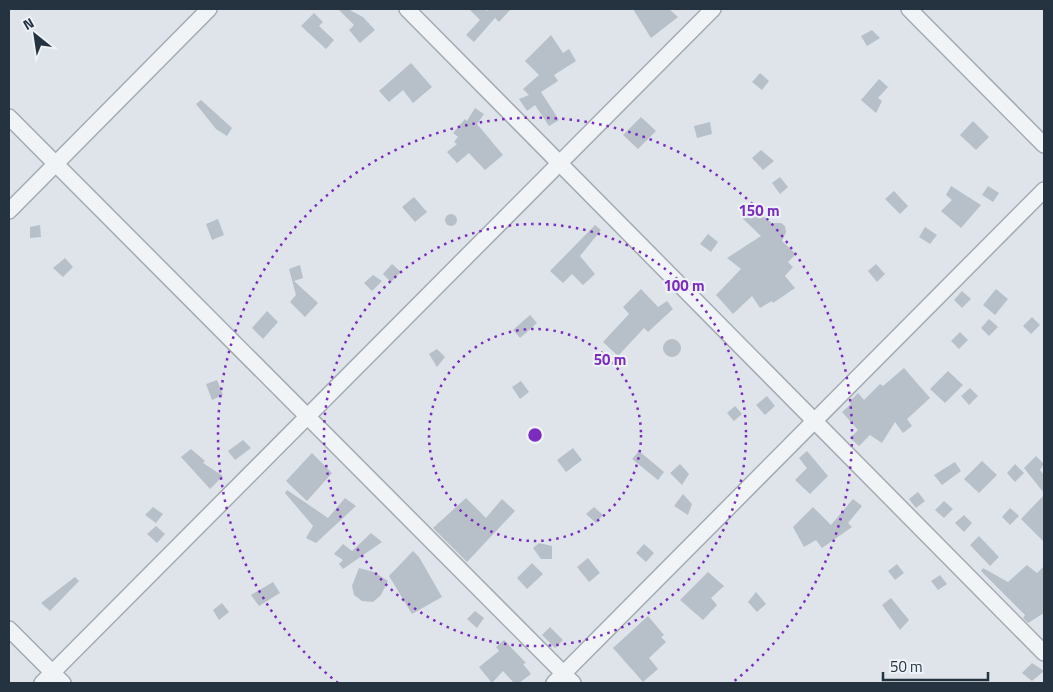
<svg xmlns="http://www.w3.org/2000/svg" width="1053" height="692" font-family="'Titillium Web',sans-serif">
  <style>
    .building { fill: #b7c0c9 }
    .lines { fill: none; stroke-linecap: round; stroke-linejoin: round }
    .street-casing { stroke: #a3abb3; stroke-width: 18 }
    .street { stroke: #f1f4f7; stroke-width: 15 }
    .ring { fill: none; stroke: #7b2cbf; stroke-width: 2.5; stroke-dasharray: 2.5 5 }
    .centre { fill: #7b2cbf; stroke: #edf2f6; stroke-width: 2.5 }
    .ring-label { font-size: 15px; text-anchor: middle; font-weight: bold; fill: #7b2cbf; stroke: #edf2f6; stroke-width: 4.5; stroke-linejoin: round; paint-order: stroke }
  </style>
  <rect width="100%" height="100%" fill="#dee4e9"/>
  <!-- building -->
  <g class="building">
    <polygon points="338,9 348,9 363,17 375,30 360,43 349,30 354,25"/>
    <polygon points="469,9 484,9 487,11 489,9 511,9 499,22 495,18 474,42 466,35 480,20"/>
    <polygon points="633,9 669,9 678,17 651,38"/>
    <polygon points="314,13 323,22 319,26 334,40 326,49 301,26"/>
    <polygon points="872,30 880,38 867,46 861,36"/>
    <polygon points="551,35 563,53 569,49 576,61 554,75 558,81 541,92 559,120 549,126 535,105 527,111 519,99 529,95 523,89 539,75 525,61"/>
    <polygon points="411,63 432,87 413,103 403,90 389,102 379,91"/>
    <polygon points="760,73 769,81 762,90 752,82"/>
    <polygon points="879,79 888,87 878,98 882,101 876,113 861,100"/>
    <polygon points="201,100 232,128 227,136 216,129 196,104"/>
    <polygon points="475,108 484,114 477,124 503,155 485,170 469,153 457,163 447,152 457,144 454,142 458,137 453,133 465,119 467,121"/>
    <polygon points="641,117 656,131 638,149 623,135"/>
    <polygon points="973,121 989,137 976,150 960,135"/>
    <polygon points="710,122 712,134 697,138 694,126"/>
    <polygon points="761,150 774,161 763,170 752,158"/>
    <polygon points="780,177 788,187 780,194 772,183"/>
    <polygon points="951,186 981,205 961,228 941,211 952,200 946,195"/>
    <polygon points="988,186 999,193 993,202 982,195"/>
    <polygon points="894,191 908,206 900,214 885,199"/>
    <polygon points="414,197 427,212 415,222 402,207"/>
    <polygon points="751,207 772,223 781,223 785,226 786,232 782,241 796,254 788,262 793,267 785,276 795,288 773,303 772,301 760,308 752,296 733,314 716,295 741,269 727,258 761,236 741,217"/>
    <circle cx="451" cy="220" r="6"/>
    <polygon points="218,219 224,235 212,240 206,224"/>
    <polygon points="40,225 41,237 30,238 30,227"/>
    <polygon points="595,225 601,230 580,256 595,274 583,285 572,274 563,283 550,271"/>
    <polygon points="925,227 937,235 930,244 919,237"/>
    <polygon points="708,234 718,242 711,252 700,244"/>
    <polygon points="65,258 73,267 63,277 53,268"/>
    <polygon points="392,264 401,272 391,282 383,274"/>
    <polygon points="876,264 885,274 877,282 868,271"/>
    <polygon points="300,265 303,278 294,281 318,303 305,317 290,302 296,295 289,269"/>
    <polygon points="373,275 382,281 372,291 364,283"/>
    <polygon points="641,289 658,307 667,301 673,309 648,332 644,328 618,356 603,342 629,314 623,307"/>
    <polygon points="996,289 1008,299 995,315 983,305"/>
    <polygon points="962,291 971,299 962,308 954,300"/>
    <polygon points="267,311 278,322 263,339 252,328"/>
    <polygon points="530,315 537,323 520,338 513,330"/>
    <polygon points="1032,317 1040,325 1031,334 1023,326"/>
    <polygon points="989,319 998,327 989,336 981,328"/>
    <polygon points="960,332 968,340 959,349 951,341"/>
    <circle cx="672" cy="348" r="9"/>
    <polygon points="437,349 445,357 437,367 429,354"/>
    <polygon points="904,368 930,398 907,419 912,426 903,433 895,422 882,443 870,435 859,446 850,438 858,430 842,412 851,404 849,402 858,393 864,400 880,384 883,386"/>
    <polygon points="948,371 963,385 945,403 930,389"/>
    <polygon points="217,380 223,395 212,400 206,384"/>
    <polygon points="521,381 529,392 520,399 512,387"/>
    <polygon points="970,388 978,396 969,405 961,396"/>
    <polygon points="767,396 775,406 765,415 756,405"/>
    <polygon points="735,406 742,414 734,421 727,413"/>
    <polygon points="243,440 251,448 235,460 228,451"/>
    <polygon points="573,448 582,460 566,472 557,460"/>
    <polygon points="191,449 205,461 203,463 223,476 210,489 181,457"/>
    <polygon points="639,451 664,472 658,480 632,459"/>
    <polygon points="807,451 828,476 810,494 795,480 807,468 799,458"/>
    <polygon points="312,453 332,473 307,501 286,481"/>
    <polygon points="1036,456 1044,464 1040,470 1044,475 1044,493 1024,468"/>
    <polygon points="982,461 997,475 979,493 964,479"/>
    <polygon points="955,462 961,471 942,485 934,475"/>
    <polygon points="680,464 689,474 682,485 670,473"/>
    <polygon points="1015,464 1024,473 1015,482 1007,473"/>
    <polygon points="287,490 328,518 345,498 356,506 316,543 306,538 313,526 285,493"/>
    <polygon points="918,492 925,501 916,508 909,499"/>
    <polygon points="683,494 692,504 688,515 674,506"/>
    <polygon points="1044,495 1044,542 1021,519"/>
    <polygon points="466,498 486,518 502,499 515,511 467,562 433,528"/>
    <polygon points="853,499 862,506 848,523 852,527 822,548 816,540 804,547 793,527 813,507 831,525"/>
    <polygon points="944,501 953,509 944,518 935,510"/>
    <polygon points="153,507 163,514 156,523 145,515"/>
    <polygon points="594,507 603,515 596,523 586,514"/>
    <polygon points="1010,508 1019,516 1010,525 1002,517"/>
    <polygon points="964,515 972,523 964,532 955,523"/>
    <polygon points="156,526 165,534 157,543 147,534"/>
    <polygon points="371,533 382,542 343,569 339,564 343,560 334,554 343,544 352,551"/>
    <polygon points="979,536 999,557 990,566 970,545"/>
    <polygon points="539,543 552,546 552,559 541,559 533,548"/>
    <polygon points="644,544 654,553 646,562 636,553"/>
    <polygon points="413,551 419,557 442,597 412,614 389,576"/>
    <polygon points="588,558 600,573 589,582 577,567"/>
    <polygon points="532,563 543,574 527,589 517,578"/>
    <polygon points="897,564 904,573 895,580 888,571"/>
    <polygon points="1027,565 1037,573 1044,566 1044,613 1028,623 1023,618 1025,615 981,571 983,568 1008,582"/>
    <polygon points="359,568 374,572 388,581 381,595 373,602 362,601 354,595 352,586"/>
    <polygon points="708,572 724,586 711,598 717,605 703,620 680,600"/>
    <polygon points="940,575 947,584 938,590 931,581"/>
    <polygon points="75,577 79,581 50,611 41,603"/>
    <polygon points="273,582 280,593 259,606 251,595"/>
    <polygon points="756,592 766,604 757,612 748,602"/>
    <polygon points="891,598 909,620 900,630 882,605"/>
    <polygon points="222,603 229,612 219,620 213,610"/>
    <polygon points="475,611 484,618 477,628 467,619"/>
    <polygon points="648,616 664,635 661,637 666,642 649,658 658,669 643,682 613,648"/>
    <polygon points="550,627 563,640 555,648 542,635"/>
    <polygon points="504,640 526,663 523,664 531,674 519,683 514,683 503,671 492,683 479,667 499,651 496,647"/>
    <polygon points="1032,663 1044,671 1032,681 1022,673"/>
  </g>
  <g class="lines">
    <defs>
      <g id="street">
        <polyline points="407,9 1044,653"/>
        <polyline points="909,9 1044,145"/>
        <polyline points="9,117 573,683"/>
        <polyline points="9,211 209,9"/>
        <polyline points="9,629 63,683"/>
        <polyline points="42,683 713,9"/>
        <polyline points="554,683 1044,190"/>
      </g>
    </defs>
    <!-- street casing -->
    <use href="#street" class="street-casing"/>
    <!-- street -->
    <use href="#street" class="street"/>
  </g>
  <!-- distance rings -->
  <g class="ring">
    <circle cx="535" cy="435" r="106"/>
    <circle cx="535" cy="435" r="211"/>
    <path d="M338 683A317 317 0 1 1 732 683"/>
  </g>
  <circle cx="535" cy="435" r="8" class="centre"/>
  <g class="ring-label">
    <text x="759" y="216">150 m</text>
    <text x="684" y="291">100 m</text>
    <text x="610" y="365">50 m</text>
  </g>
  <!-- border -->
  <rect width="1053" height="692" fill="none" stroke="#253341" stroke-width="20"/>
  <!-- north arrow -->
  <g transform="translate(35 35) rotate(330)" stroke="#edf2f6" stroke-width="4" paint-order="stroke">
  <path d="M0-4L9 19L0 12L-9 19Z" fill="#253341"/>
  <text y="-8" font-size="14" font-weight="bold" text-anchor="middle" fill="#253341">N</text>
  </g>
  <!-- scale -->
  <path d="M883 672v8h105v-8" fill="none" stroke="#253341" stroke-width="2.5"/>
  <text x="890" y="672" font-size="15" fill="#253341" stroke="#edf2f6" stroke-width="4" paint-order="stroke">50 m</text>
</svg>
